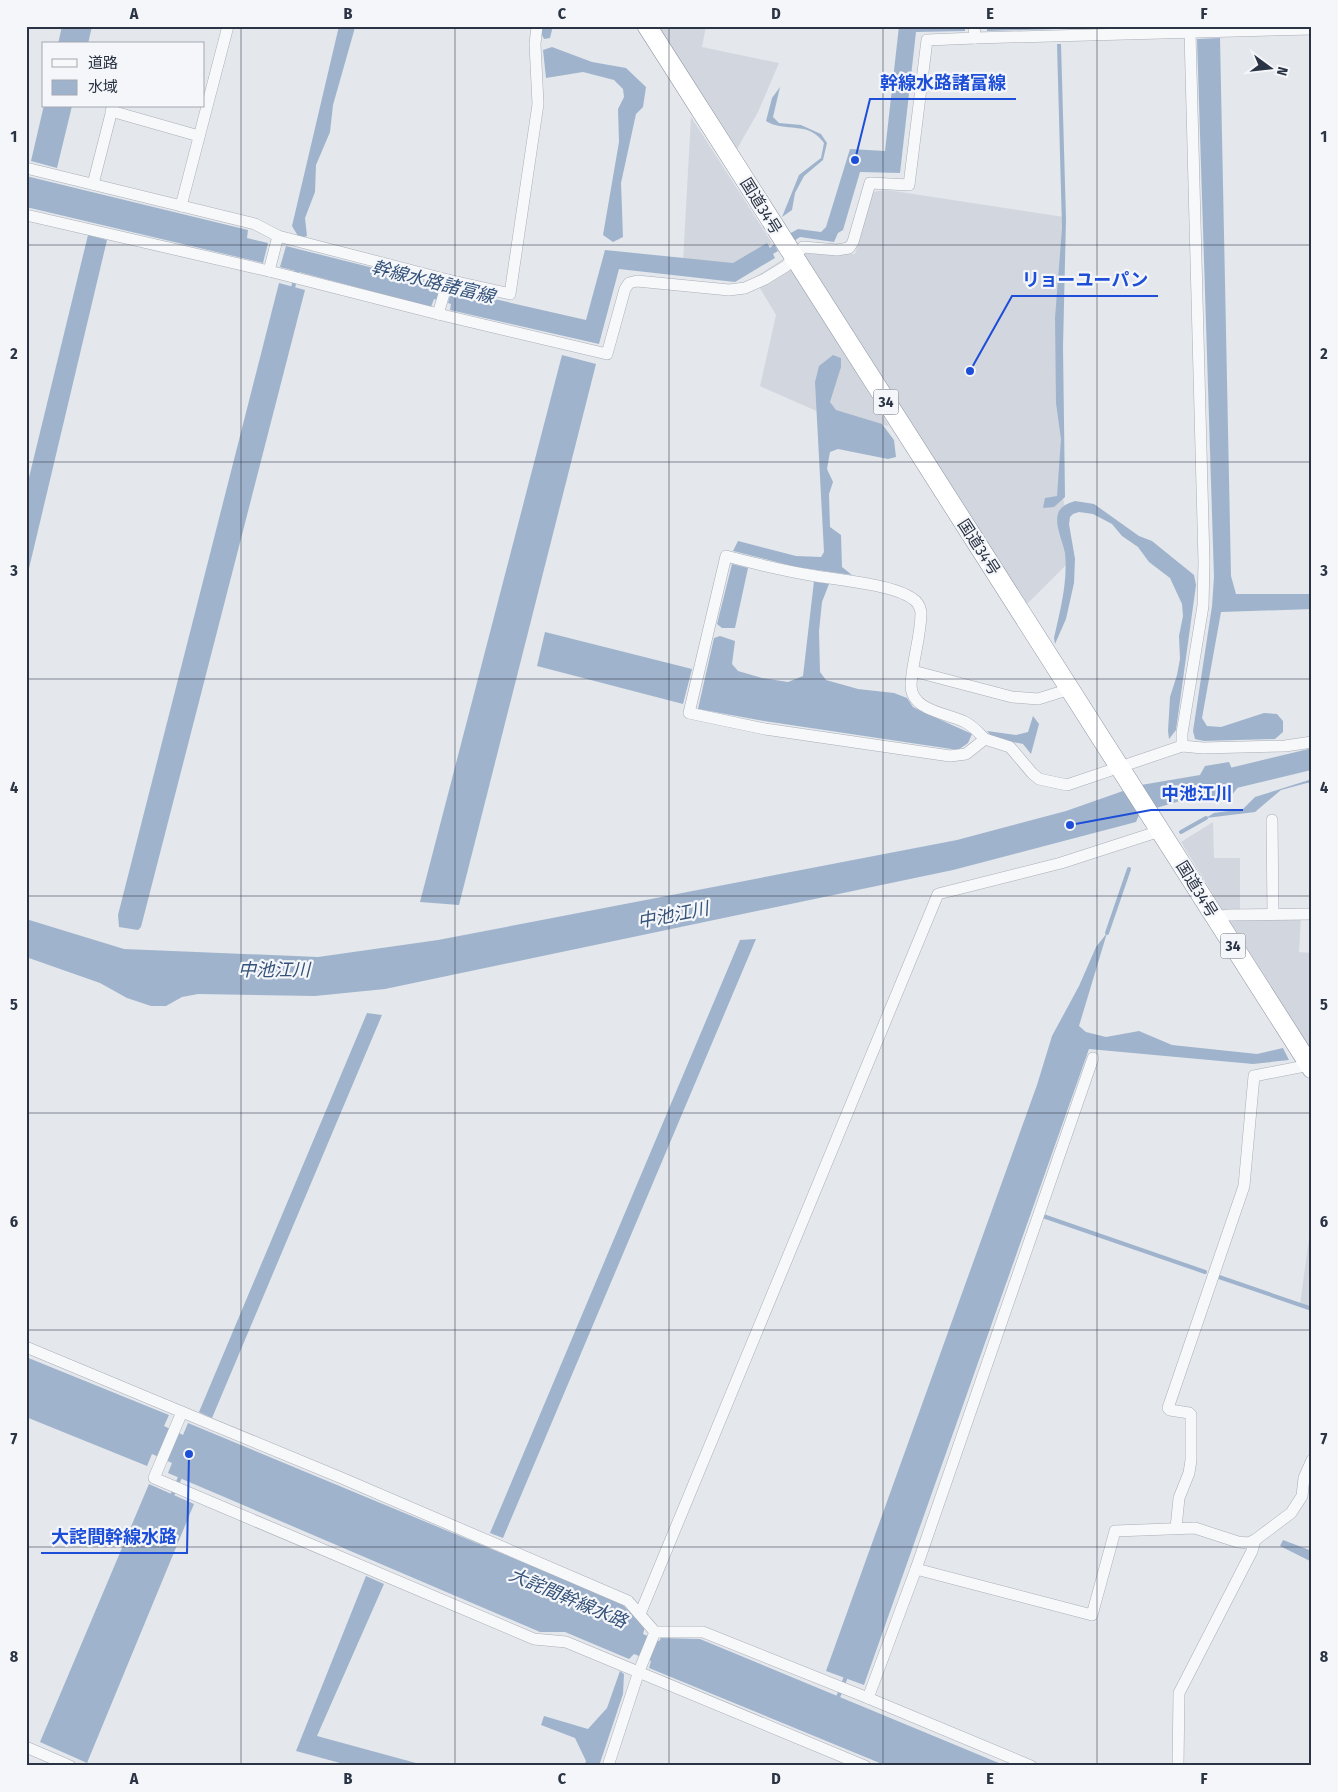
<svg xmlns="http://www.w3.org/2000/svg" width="1338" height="1792" font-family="'Fira Sans Condensed','Noto Sans JP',sans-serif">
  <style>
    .built { fill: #d2d6de }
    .water { fill: #9fb4cc }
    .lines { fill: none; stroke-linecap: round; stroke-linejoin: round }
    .stream { stroke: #9fb4cc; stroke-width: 4 }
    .river { stroke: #9fb4cc; stroke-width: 21 }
    .minor-casing { stroke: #a9aeb7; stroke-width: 12 }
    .trunk-casing { stroke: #8b94a3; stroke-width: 20 }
    .minor { stroke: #f7f8fa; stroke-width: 11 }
    .trunk { stroke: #fff; stroke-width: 19 }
    .grid { fill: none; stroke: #2b3445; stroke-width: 1; stroke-opacity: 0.55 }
    .labels { text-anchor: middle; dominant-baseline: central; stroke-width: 4.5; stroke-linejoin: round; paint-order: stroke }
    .shield { fill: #f4f6f9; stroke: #676e7b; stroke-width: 1 }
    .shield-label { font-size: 15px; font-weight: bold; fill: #2b3445 }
    .street-label { font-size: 16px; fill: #2b3445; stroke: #f4f6f9 }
    .water-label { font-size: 18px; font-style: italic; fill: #34527a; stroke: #f4f6f9 }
    .leader { fill: none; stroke: #1d4ed8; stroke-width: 2 }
    .callout-dot { fill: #1d4ed8; stroke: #f4f6f9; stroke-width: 2 }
    .callout-label { font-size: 18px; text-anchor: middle; font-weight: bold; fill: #1d4ed8; stroke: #f4f6f9; stroke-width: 4.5; stroke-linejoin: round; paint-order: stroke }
    .neatline { fill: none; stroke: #2b3445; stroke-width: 2 }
    .grid-label { font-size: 16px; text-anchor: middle; font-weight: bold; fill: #2b3445 }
  </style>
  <rect width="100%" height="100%" fill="#e4e7ec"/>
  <!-- built -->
  <g class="built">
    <polygon points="658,26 706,26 702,47 779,63 758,112 737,149"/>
    <polygon points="691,117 772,243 733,267 683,262"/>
    <polygon points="887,190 1064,217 1062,488 1071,560 1026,605 802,254 855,254 872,192"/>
    <polygon points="785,258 806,290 889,426 821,413 760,386 776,315 754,278"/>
    <polygon points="1213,822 1214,858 1240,858 1240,917 1301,917 1299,952 1312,953 1312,1056 1181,842"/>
    <polygon points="1312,1216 1312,1309 1300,1305"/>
  </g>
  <!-- water -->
  <g class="water">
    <polygon points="62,26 92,26 88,44 58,44"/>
    <polygon points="339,26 355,26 354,31 333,105 330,132 316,165 315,192 305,218 307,236 301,238 298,236 292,226"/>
    <polygon points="541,26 553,26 550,38 544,39 541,33"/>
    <polygon points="899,26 965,26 965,31 916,32 900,173 860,172 843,230 838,233 834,242 800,237 794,241 789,234 798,229 821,232 826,227 850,149 885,151"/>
    <polygon points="987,26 1154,26 987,31"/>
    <polygon points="1220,38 1231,576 1236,594 1312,594 1312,609 1221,612 1202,718 1207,726 1221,727 1264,713 1277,714 1283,721 1283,732 1275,739 1204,741 1195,739 1193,731 1212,606 1214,577 1197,39"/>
    <polygon points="1057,44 1061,44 1066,219 1063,346 1065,497 1054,507 1043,508 1045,498 1057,496 1061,439 1056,403 1055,318 1062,228"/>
    <polygon points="552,47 592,62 626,68 646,87 643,107 636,114 621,183 623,237 613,242 603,235 619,142 618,109 624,97 623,89 614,80 583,72 546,78 543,50"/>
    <path d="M780,87L773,117L779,123L801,125L821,134L827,143L823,160L804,176L795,193L792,210L782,217L799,175L821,158L824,143C808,120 785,133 766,121L772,98Z"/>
    <polygon points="44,105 44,106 72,106 57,168 31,161"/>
    <polygon points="26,176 248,230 247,238 268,243 263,263 26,207"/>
    <polygon points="88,235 107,240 26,581 26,490"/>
    <polygon points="767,243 770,248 774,244 778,251 773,254 775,258 735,282 619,269 599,344 450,310 451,304 448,303 450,295 453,296 455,290 586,320 605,250 733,263"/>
    <polygon points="286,246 437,284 436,291 439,292 437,300 434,299 431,307 280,267"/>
    <polygon points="279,283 305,290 141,927 138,930 119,927 118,915"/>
    <polygon points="562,355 596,364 459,905 420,902"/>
    <polygon points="833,355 841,358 841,367 830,402 836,410 882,424 894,440 896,457 888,459 838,449 830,452 827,469 833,482 829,494 830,527 841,535 842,567 852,575 796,567 733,551 738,541 796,556 821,557 824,552 815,382 819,366"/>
    <path d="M1075,501L1094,504L1139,536L1152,541L1194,575L1196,585L1176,730L1169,739L1168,731L1170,697L1177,675L1180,659L1179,636L1183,616L1182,604L1170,578L1149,562L1138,547L1122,536L1112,524L1093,514L1079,512L1073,514L1070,517L1069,524L1075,559L1074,583L1066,619L1055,644L1054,638C1060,611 1068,582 1065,553C1063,541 1053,523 1059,511C1063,505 1069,503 1075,501Z"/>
    <polygon points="732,564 748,568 735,628 722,628 717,624"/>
    <polygon points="814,581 829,584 822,602 819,631 820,672 826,680 858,689 894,693 907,698 913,707 921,711 972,734 968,743 958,750 764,721 698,709 714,638 720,636 735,641 732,664 738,671 762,678 788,682 803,676"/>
    <polygon points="545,632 692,669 683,704 537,666"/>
    <polygon points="1033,716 1039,724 1031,754 1023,744 993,738 987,731 1016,735 1028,732"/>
    <polygon points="1229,762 1239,786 1231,796 1180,801 1156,808 1141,785 1200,775 1205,766"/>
    <polygon points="1312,779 1312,783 1307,783 1281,790 1255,812 1206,818 1214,813 1243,809 1255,797"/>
    <polygon points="1123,791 1140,813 1136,822 953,870 385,989 315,996 198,994 182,997 166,1006 151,1006 127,998 100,983 26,957 26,919 124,949 318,957 438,940 957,840 1066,811"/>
    <polygon points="1107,933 1079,1026 1086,1032 1106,1037 1139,1031 1172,1045 1257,1054 1283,1048 1289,1060 1253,1064 1089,1049 864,1685 826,1671 1037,1085 1052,1036 1079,986 1096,947"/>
    <polygon points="756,939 503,1538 490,1533 740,940"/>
    <polygon points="367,1013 382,1015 212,1418 199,1412"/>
    <polygon points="26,1357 169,1415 164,1426 183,1435 188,1423 621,1603 645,1627 643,1634 659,1641 661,1638 700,1639 1006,1766 887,1766 649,1668 651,1661 634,1654 629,1659 565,1632 540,1632 168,1473 172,1463 152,1454 147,1466 26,1417"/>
    <polygon points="149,1484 194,1504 87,1763 40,1742"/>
    <polygon points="1283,1540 1312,1551 1312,1562 1280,1546"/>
    <polygon points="366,1576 384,1584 317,1736 427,1766 351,1766 296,1751"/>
    <polygon points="620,1671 624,1674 623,1694 599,1766 584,1766 586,1761 575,1738 541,1725 544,1716 588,1729 607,1708"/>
  </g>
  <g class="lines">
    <!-- stream -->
    <g class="stream">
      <polyline points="292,292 298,267"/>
      <polyline points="1181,832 1206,818"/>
      <polyline points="1107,933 1129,869"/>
      <polyline points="1043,1216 1205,1272"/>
      <polyline points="1219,1277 1312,1309"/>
      <polyline points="171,1498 181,1475"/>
      <polyline points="837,1700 847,1674"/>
    </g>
    <!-- river -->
    <polyline class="river" points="1208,784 1312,759"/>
    <defs>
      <g id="minor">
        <polyline points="975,38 1312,29"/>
        <polyline points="111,111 199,136"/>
        <polyline points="26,168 255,224 278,236 448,280 510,294 538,104 535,44 537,26"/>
        <polyline points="93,184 113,106"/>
        <polyline points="181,206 228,26"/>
        <polyline points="26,215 269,271"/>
        <polyline points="278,236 269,271 438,314 607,354 625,289 629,283 637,281 729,290 745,288 765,279 786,266 803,247 837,250 849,248 853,242 870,183 909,185 927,40 975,38 974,26"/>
        <polyline points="438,314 448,280"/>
        <path d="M726,556C756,564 786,571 816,576C841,580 894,585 913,599C918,602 920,607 921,612C921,637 912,661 911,685C911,711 947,713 965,722C973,726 979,733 985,739L966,754L950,756L765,729L689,713Z"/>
        <polyline points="913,671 1012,697 1038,699 1070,689"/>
        <polyline points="985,739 1010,747 1032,773 1039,779 1067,785 1182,746 1203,748 1285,746 1312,742"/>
        <polyline points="1182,746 1182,733 1203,606 1204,562 1190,33"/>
        <polyline points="1272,820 1273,914"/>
        <polyline points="1214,917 1229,915 1312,914"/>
        <polyline points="26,1347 182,1412 154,1478 534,1639 566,1642 865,1766"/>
        <polyline points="182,1412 344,1479 628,1601 655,1632 703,1632 868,1698 1031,1766"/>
        <polyline points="1176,1528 1179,1498 1189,1473 1191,1460 1191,1415 1189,1413 1170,1410 1168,1408 1244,1186 1254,1076 1310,1065"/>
        <polyline points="916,1569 1093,1058"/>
        <polyline points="640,1614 938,894 1061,863 1160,831"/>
        <polyline points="868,1698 916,1569 1092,1615 1115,1531 1195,1528 1238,1542 1248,1543 1255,1540 1291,1513 1302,1496 1304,1478 1312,1460"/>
        <polyline points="26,1747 70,1766"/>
        <polyline points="608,1766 639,1671 655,1632"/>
        <polyline points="1178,1766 1179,1693 1252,1551 1255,1540"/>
      </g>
      <polyline id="trunk" points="647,26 1312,1069"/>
    </defs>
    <!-- minor casing -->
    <use href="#minor" class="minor-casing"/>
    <!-- trunk casing -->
    <use href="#trunk" class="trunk-casing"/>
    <!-- minor -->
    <use href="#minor" class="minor"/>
    <!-- trunk -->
    <use href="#trunk" class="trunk"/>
  </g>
  <!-- grid -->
  <path class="grid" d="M241,26V1766M455,26V1766M669,26V1766M883,26V1766M1097,26V1766M26,245H1312M26,462H1312M26,679H1312M26,896H1312M26,1113H1312M26,1330H1312M26,1547H1312"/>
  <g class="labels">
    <!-- shield labels -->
    <g class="shield">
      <rect x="873.5" y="389.5" width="25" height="25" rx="4"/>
      <rect x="1220.5" y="933.5" width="25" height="25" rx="4"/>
    </g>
    <g class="shield-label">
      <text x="886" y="402">34</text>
      <text x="1233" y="946">34</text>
    </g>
    <!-- street labels -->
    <g class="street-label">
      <text transform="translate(761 206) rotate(58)">国道34号</text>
      <text transform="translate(979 547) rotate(57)">国道34号</text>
      <text transform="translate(1197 889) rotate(58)">国道34号</text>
    </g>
    <!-- water labels -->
    <g class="water-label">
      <text transform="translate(433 282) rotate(14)">幹線水路諸富線</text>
      <text transform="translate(673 915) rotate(-11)">中池江川</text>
      <text x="274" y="970">中池江川</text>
      <text transform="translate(568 1598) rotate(23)">大詫間幹線水路</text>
    </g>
  </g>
  <!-- callouts -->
  <path class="leader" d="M855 160L870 99H1016M970 371L1012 296H1158M1070 825L1151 810H1243M189 1454L187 1553H41"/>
  <g class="callout-dot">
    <circle cx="855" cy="160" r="5"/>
    <circle cx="970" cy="371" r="5"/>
    <circle cx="1070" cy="825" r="5"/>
    <circle cx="189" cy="1454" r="5"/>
  </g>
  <g class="callout-label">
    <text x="943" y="89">幹線水路諸富線</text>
    <text x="1085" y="286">リョーユーパン</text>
    <text x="1197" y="800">中池江川</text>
    <text x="114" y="1543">大詫間幹線水路</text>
  </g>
  <!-- border -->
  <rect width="1338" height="1792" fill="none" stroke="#f4f6f9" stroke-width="55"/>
  <!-- legend -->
  <rect x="42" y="42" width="162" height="65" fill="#f4f6f9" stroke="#a4a8b1"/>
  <rect x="52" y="59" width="25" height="8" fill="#f7f8fa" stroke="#a4a8b1"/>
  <text x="88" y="68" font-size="15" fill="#2b3445">道路</text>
  <rect x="52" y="80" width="25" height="15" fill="#9fb4cc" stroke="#a4a8b1"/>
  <text x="88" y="92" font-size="15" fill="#2b3445">水域</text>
  <!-- north arrow -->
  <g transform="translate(1270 68) rotate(105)" stroke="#f4f6f9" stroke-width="4" paint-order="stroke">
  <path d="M0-4L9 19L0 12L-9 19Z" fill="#2b3445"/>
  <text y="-8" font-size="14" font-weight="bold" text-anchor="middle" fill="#2b3445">N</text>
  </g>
  <rect x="28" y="28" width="1282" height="1736" class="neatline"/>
  <g class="grid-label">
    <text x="134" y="19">A</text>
    <text x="348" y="19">B</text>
    <text x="562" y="19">C</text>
    <text x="776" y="19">D</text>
    <text x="990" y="19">E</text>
    <text x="1204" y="19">F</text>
    <text x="14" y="142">1</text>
    <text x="1324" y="142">1</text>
    <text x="14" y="359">2</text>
    <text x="1324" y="359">2</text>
    <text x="14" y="576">3</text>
    <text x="1324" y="576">3</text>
    <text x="14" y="793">4</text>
    <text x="1324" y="793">4</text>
    <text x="14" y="1010">5</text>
    <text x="1324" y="1010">5</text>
    <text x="14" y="1227">6</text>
    <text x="1324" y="1227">6</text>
    <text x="14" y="1444">7</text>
    <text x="1324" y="1444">7</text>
    <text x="14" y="1662">8</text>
    <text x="1324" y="1662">8</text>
    <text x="134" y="1784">A</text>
    <text x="348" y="1784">B</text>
    <text x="562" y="1784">C</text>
    <text x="776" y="1784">D</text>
    <text x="990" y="1784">E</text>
    <text x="1204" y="1784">F</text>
  </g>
</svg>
